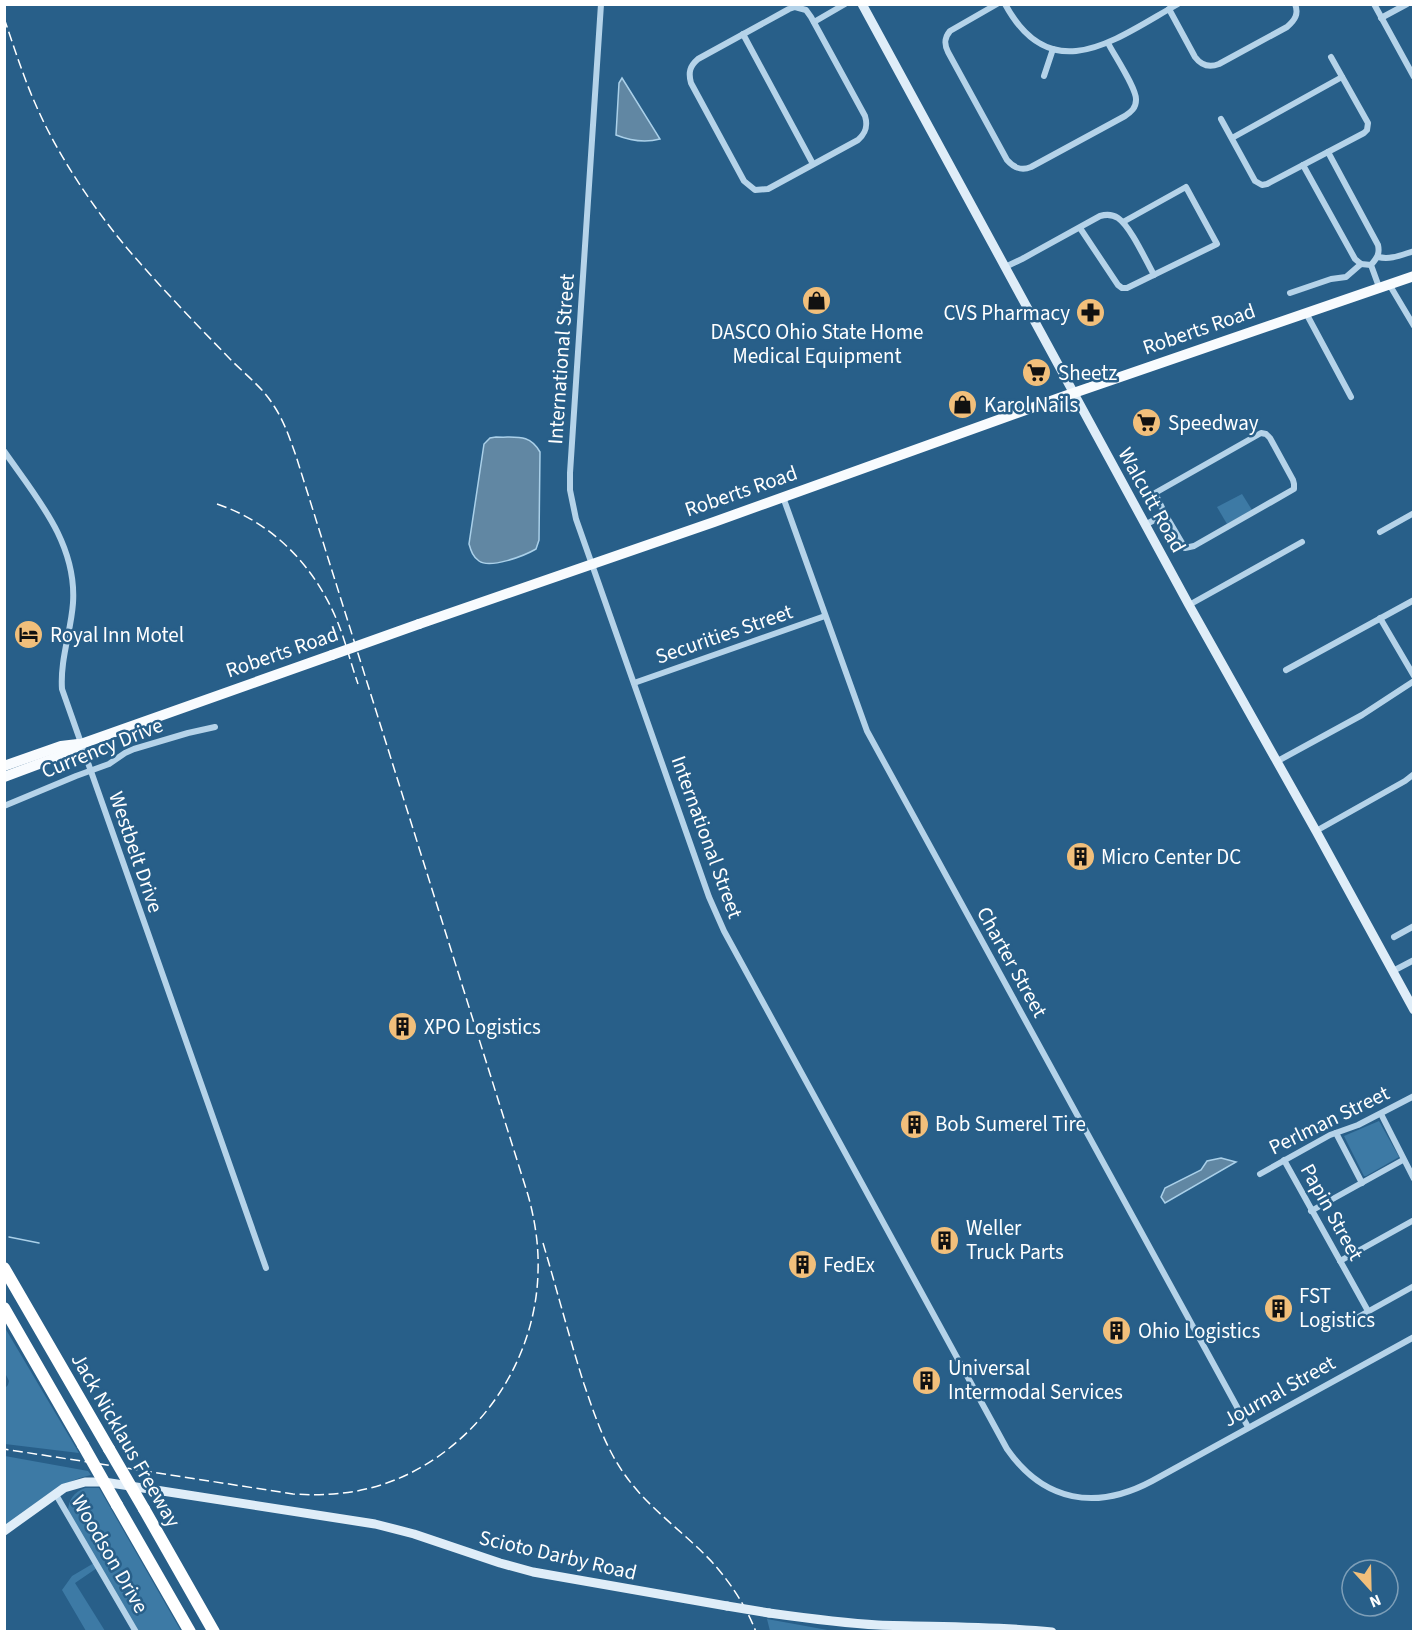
<svg xmlns="http://www.w3.org/2000/svg" width="1418" height="1636" font-family="'Source Sans 3',sans-serif">
  <style>
    .green { fill: #3d7aa5 }
    .water { fill: #6187a3; stroke: #aad0e9; stroke-width: 1.5 }
    .lines { fill: none; stroke-linecap: round; stroke-linejoin: round }
    .stream { stroke: #aad0e9; stroke-width: 1.5 }
    .street { stroke: #b5d3e9; stroke-width: 6 }
    .secondary { stroke: #dfedf8; stroke-width: 9 }
    .primary { stroke: #f8fbfe; stroke-width: 10 }
    .highway { stroke: #fff; stroke-width: 12 }
    .rail { stroke: #fff; stroke-width: 1.5; stroke-dasharray: 10 4.5; stroke-linecap: butt }
    .secondary-bridge { stroke: #dfedf8; stroke-width: 9 }
    .primary-bridge { stroke: #f8fbfe; stroke-width: 10 }
    .highway-bridge { stroke: #fff; stroke-width: 12 }
    .labels { text-anchor: middle; dominant-baseline: central; stroke-width: 5; stroke-linejoin: round; paint-order: stroke }
    .poi-label { font-size: 21px; fill: #fff; stroke: #285f89; text-anchor: start }
    .street-label { font-size: 21px; fill: #fff; stroke: #285f89 }
  </style>
  <rect width="100%" height="100%" fill="#285f89"/>
  <!-- green -->
  <g class="green">
    <polygon points="1242,494 1252,510 1227,524 1217,507"/>
    <polygon points="1379,1121 1399,1157 1366,1176 1364,1176 1344,1136"/>
    <polygon points="5,1328 79,1453 5,1444 5,1388 8,1385 9,1381 5,1373"/>
    <path d="M5,1456L88,1471L91,1475C58,1482 31,1507 5,1527Z"/>
    <path d="M85,1488H99L181,1631H138L68,1512C68,1500 74,1492 85,1488Z"/>
    <polygon points="94,1563 97,1568 75,1583 105,1631 86,1631 62,1590 72,1576"/>
    <polygon points="767,1619 833,1631 770,1631"/>
  </g>
  <!-- water -->
  <g class="water">
    <path d="M622,78L660,139C645,143 631,141 616,135L619,83Z"/>
    <path d="M496,437C516,438 529,433 540,452L539,540L536,549C524,556 490,569 479,561C473,557 471,551 469,544L484,444L490,438Z"/>
    <polygon points="1221,1158 1236,1162 1165,1203 1161,1197 1165,1188 1201,1170 1207,1161"/>
  </g>
  <g class="lines">
    <!-- stream -->
    <polyline class="stream" points="9,1237 39,1243"/>
    <!-- street -->
    <g class="street">
      <path d="M601,4L570,473V490L576,519L709,897L724,931L1007,1449C1044,1502 1096,1511 1152,1481L1414,1337"/>
      <path d="M997,4L950,31C944,38 944,44 948,52L1007,160C1014,168 1021,171 1031,167L1125,116C1131,112 1136,108 1136,100C1137,89 1114,55 1108,43"/>
      <path d="M1005,4C1052,91 1117,38 1178,4"/>
      <polyline points="1374,4 1414,77"/>
      <path d="M795,7L806,10L811,17L865,116C868,126 866,133 858,140L768,189L755,190L744,181L691,83C688,72 690,66 698,59L789,9Z"/>
      <path d="M1169,9L1195,57C1201,65 1209,68 1219,64L1287,27C1295,20 1299,14 1295,4"/>
      <polyline points="1381,18 1407,4"/>
      <polyline points="814,22 845,4"/>
      <polyline points="743,34 813,164"/>
      <polyline points="1044,76 1053,49"/>
      <polyline points="1221,119 1255,181 1262,185 1267,184 1364,133 1367,130 1368,123 1331,57"/>
      <polyline points="1232,138 1342,77"/>
      <path d="M1328,152L1378,245C1380,254 1377,258 1371,265L1379,287"/>
      <polyline points="1303,165 1355,259 1361,264 1371,265"/>
      <polyline points="1080,228 1118,285 1122,288 1127,288 1217,244 1186,187 1123,222"/>
      <path d="M1378,257C1391,260 1401,255 1414,251"/>
      <path d="M1005,267L1022,259L1100,216C1107,214 1112,214 1118,218C1131,227 1146,261 1154,275"/>
      <polyline points="1389,284 1414,326"/>
      <polyline points="1290,293 1331,279 1346,277 1361,264"/>
      <polyline points="1306,313 1351,397"/>
      <polygon points="1261,433 1266,434 1270,438 1293,480 1294,484 1294,489 1194,546 1185,548 1165,514 1155,493"/>
      <path d="M4,451C36,497 77,543 73,603C71,632 60,659 62,689L266,1268"/>
      <polyline points="783,497 867,731 1248,1427"/>
      <polyline points="1145,525 1165,514"/>
      <polyline points="1380,532 1414,513"/>
      <polyline points="1189,605 1302,542"/>
      <polyline points="1380,618 1414,676"/>
      <polyline points="1286,670 1414,600"/>
      <polyline points="634,683 825,616"/>
      <polyline points="1276,762 1362,715 1414,681"/>
      <polyline points="4,806 76,776 109,764 125,753 134,749 188,733 215,727"/>
      <polyline points="1316,831 1405,781 1414,774"/>
      <polyline points="1394,937 1414,926"/>
      <polyline points="1393,971 1414,960"/>
      <polyline points="1381,1114 1414,1179"/>
      <polyline points="1336,1133 1362,1183"/>
      <polyline points="1284,1160 1368,1311"/>
      <polyline points="1260,1174 1330,1135 1358,1125 1414,1096"/>
      <polyline points="1311,1211 1403,1160"/>
      <polyline points="1340,1261 1414,1220"/>
      <polyline points="1342,1326 1414,1286"/>
      <polyline points="55,1493 136,1632"/>
    </g>
    <!-- secondary -->
    <g class="secondary">
      <polyline points="862,4 1189,605 1316,831 1414,1010"/>
      <polyline points="4,1531 64,1488 85,1482 104,1482 375,1524 414,1534 500,1563 533,1572 727,1606"/>
      <path d="M769,1613C805,1618 841,1623 878,1625C936,1627 994,1626 1052,1632"/>
    </g>
    <!-- primary -->
    <g class="primary">
      <polyline points="419,624 714,522 1062,397 1414,276"/>
      <polyline points="4,766 61,746 78,744"/>
      <polyline points="4,777 63,755 81,744 332,655"/>
    </g>
    <!-- highway -->
    <g class="highway">
      <polyline points="4,1268 109,1449"/>
      <polyline points="4,1308 83,1445"/>
      <polyline points="117,1505 190,1632"/>
      <polyline points="144,1509 214,1632"/>
    </g>
    <!-- rail -->
    <g class="rail">
      <path d="M4,18C15,50 25,82 39,112C62,163 103,222 140,263C169,296 200,328 231,360C246,375 263,388 274,406C284,421 290,439 296,456L528,1195C535,1220 539,1246 538,1272C536,1365 473,1454 384,1484C354,1494 324,1496 293,1494L4,1449"/>
      <path d="M217,504C274,523 316,568 338,623C346,643 351,664 358,684"/>
      <path d="M543,1243C557,1290 569,1337 584,1384C595,1416 605,1447 625,1475C649,1509 684,1532 712,1562C730,1582 746,1606 756,1632"/>
    </g>
    <!-- secondary-bridge -->
    <polyline class="secondary-bridge" points="727,1606 769,1613"/>
    <!-- primary-bridge -->
    <polyline class="primary-bridge" points="332,655 419,624"/>
    <!-- highway-bridge -->
    <g class="highway-bridge">
      <polyline points="83,1445 117,1505"/>
      <polyline points="109,1449 144,1509"/>
    </g>
  </g>
  <!-- icons -->
  <defs>
    <symbol id="shop-disc" viewBox="-11 -11 22 22"><circle r="9.5" fill="#f1bf7b" stroke="#285f89"/><path d="M-5-2.5h2.3a2.7 3.5 0 0 1 5.4 0H5L5.5 6h-11ZM-1.5-2.5h3a1.5 2.3 0 0 0-3 0Z" fill="#111"/></symbol>
    <symbol id="pharmacy-disc" viewBox="-11 -11 22 22"><circle r="9.5" fill="#f1bf7b" stroke="#285f89"/><path d="M-2-6h4v4h4v4h-4v4h-4v-4h-4v-4h4Z" fill="#111"/></symbol>
    <symbol id="supermarket-disc" viewBox="-11 -11 22 22"><circle r="9.5" fill="#f1bf7b" stroke="#285f89"/><path d="M-6-5.5h2.5l.6 2H6L4.5 2H-2.5L-4.4-4H-6ZM-1.5 3.2a1.3 1.3 0 1 0 .1 0ZM3 3.2a1.3 1.3 0 1 0 .1 0Z" fill="#111"/></symbol>
    <symbol id="hotel-disc" viewBox="-11 -11 22 22"><circle r="9.5" fill="#f1bf7b" stroke="#285f89"/><path d="M-6-4.5h1.5V1H6V5H4.5V3h-9V5H-6ZM-4 0a1.8 1.8 0 1 1 3.6 0ZM.5 0V-2.5h3Q6-2.5 6 0Z" fill="#111"/></symbol>
    <symbol id="building-disc" viewBox="-11 -11 22 22"><circle r="9.5" fill="#f1bf7b" stroke="#285f89"/><path d="M-4-6H4V6H1V3H-1V6H-4ZM-2.5-4.3h1.7v1.8h-1.7ZM.8-4.3h1.7v1.8H.8ZM-2.5-1h1.7V.8h-1.7ZM.8-1h1.7V.8H.8Z" fill="#111"/></symbol>
  </defs>
  <g fill-rule="evenodd">
    <use href="#shop-disc" x="800" y="284" width="33" height="33"/>
    <use href="#pharmacy-disc" x="1074" y="296" width="33" height="33"/>
    <use href="#supermarket-disc" x="1020" y="356" width="33" height="33"/>
    <use href="#shop-disc" x="946" y="388" width="33" height="33"/>
    <use href="#supermarket-disc" x="1130" y="406" width="33" height="33"/>
    <use href="#hotel-disc" x="12" y="618" width="33" height="33"/>
    <use href="#building-disc" x="1064" y="840" width="33" height="33"/>
    <use href="#building-disc" x="386" y="1010" width="33" height="33"/>
    <use href="#building-disc" x="898" y="1108" width="33" height="33"/>
    <use href="#building-disc" x="928" y="1224" width="33" height="33"/>
    <use href="#building-disc" x="786" y="1248" width="33" height="33"/>
    <use href="#building-disc" x="1262" y="1292" width="33" height="33"/>
    <use href="#building-disc" x="1100" y="1314" width="33" height="33"/>
    <use href="#building-disc" x="910" y="1364" width="33" height="33"/>
  </g>
  <g class="labels">
    <!-- poi labels -->
    <g class="poi-label">
      <text x="1070" y="313" text-anchor="end">CVS Pharmacy</text>
      <text x="817" y="332" text-anchor="middle">DASCO Ohio State Home<tspan x="817" dy="24">Medical Equipment</tspan></text>
      <text x="1058" y="373">Sheetz</text>
      <text x="984" y="405">Karol Nails</text>
      <text x="1168" y="423">Speedway</text>
      <text x="50" y="635">Royal Inn Motel</text>
      <text x="1101" y="857">Micro Center DC</text>
      <text x="424" y="1027">XPO Logistics</text>
      <text x="935" y="1124">Bob Sumerel Tire</text>
      <text x="966" y="1228">Weller<tspan x="966" dy="24">Truck Parts</tspan></text>
      <text x="823" y="1265">FedEx</text>
      <text x="1299" y="1296">FST<tspan x="1299" dy="24">Logistics</tspan></text>
      <text x="1138" y="1331">Ohio Logistics</text>
      <text x="948" y="1368">Universal<tspan x="948" dy="24">Intermodal Services</tspan></text>
    </g>
    <!-- street labels -->
    <g class="street-label">
      <text transform="translate(1199 329) rotate(-19)">Roberts Road</text>
      <text transform="translate(561 359) rotate(-86)">International Street</text>
      <text transform="translate(741 491) rotate(-19)">Roberts Road</text>
      <text transform="translate(1152 500) rotate(61)">Walcutt Road</text>
      <text transform="translate(724 634) rotate(-19)">Securities Street</text>
      <text transform="translate(282 652) rotate(-19)">Roberts Road</text>
      <text transform="translate(102 748) rotate(-22)">Currency Drive</text>
      <text transform="translate(707 837) rotate(70)">International Street</text>
      <text transform="translate(136 852) rotate(71)">Westbelt Drive</text>
      <text transform="translate(1012 962) rotate(61)">Charter Street</text>
      <text transform="translate(1329 1120) rotate(-26)">Perlman Street</text>
      <text transform="translate(1332 1212) rotate(61)">Papin Street</text>
      <text transform="translate(1279 1391) rotate(-29)">Journal Street</text>
      <text transform="translate(126 1440) rotate(60)">Jack Nicklaus Freeway</text>
      <text transform="translate(110 1554) rotate(60)">Woodson Drive</text>
      <text transform="translate(558 1555) rotate(13)">Scioto Darby Road</text>
    </g>
  </g>
  <!-- border -->
  <rect width="1418" height="1636" fill="none" stroke="#ffffff" stroke-width="12"/>
  <!-- north arrow -->
  <g transform="translate(1370 1588) rotate(158)"><circle r="28" fill="#285f89" stroke="#7e9fb8" stroke-width="1.5"/>
  <path d="M0-4.5L10 22L0 15L-10 22Z" fill="#f1bf7b"/>
  <text y="-9" font-size="16" font-weight="bold" text-anchor="middle" fill="#ffffff">N</text>
  </g>
</svg>
